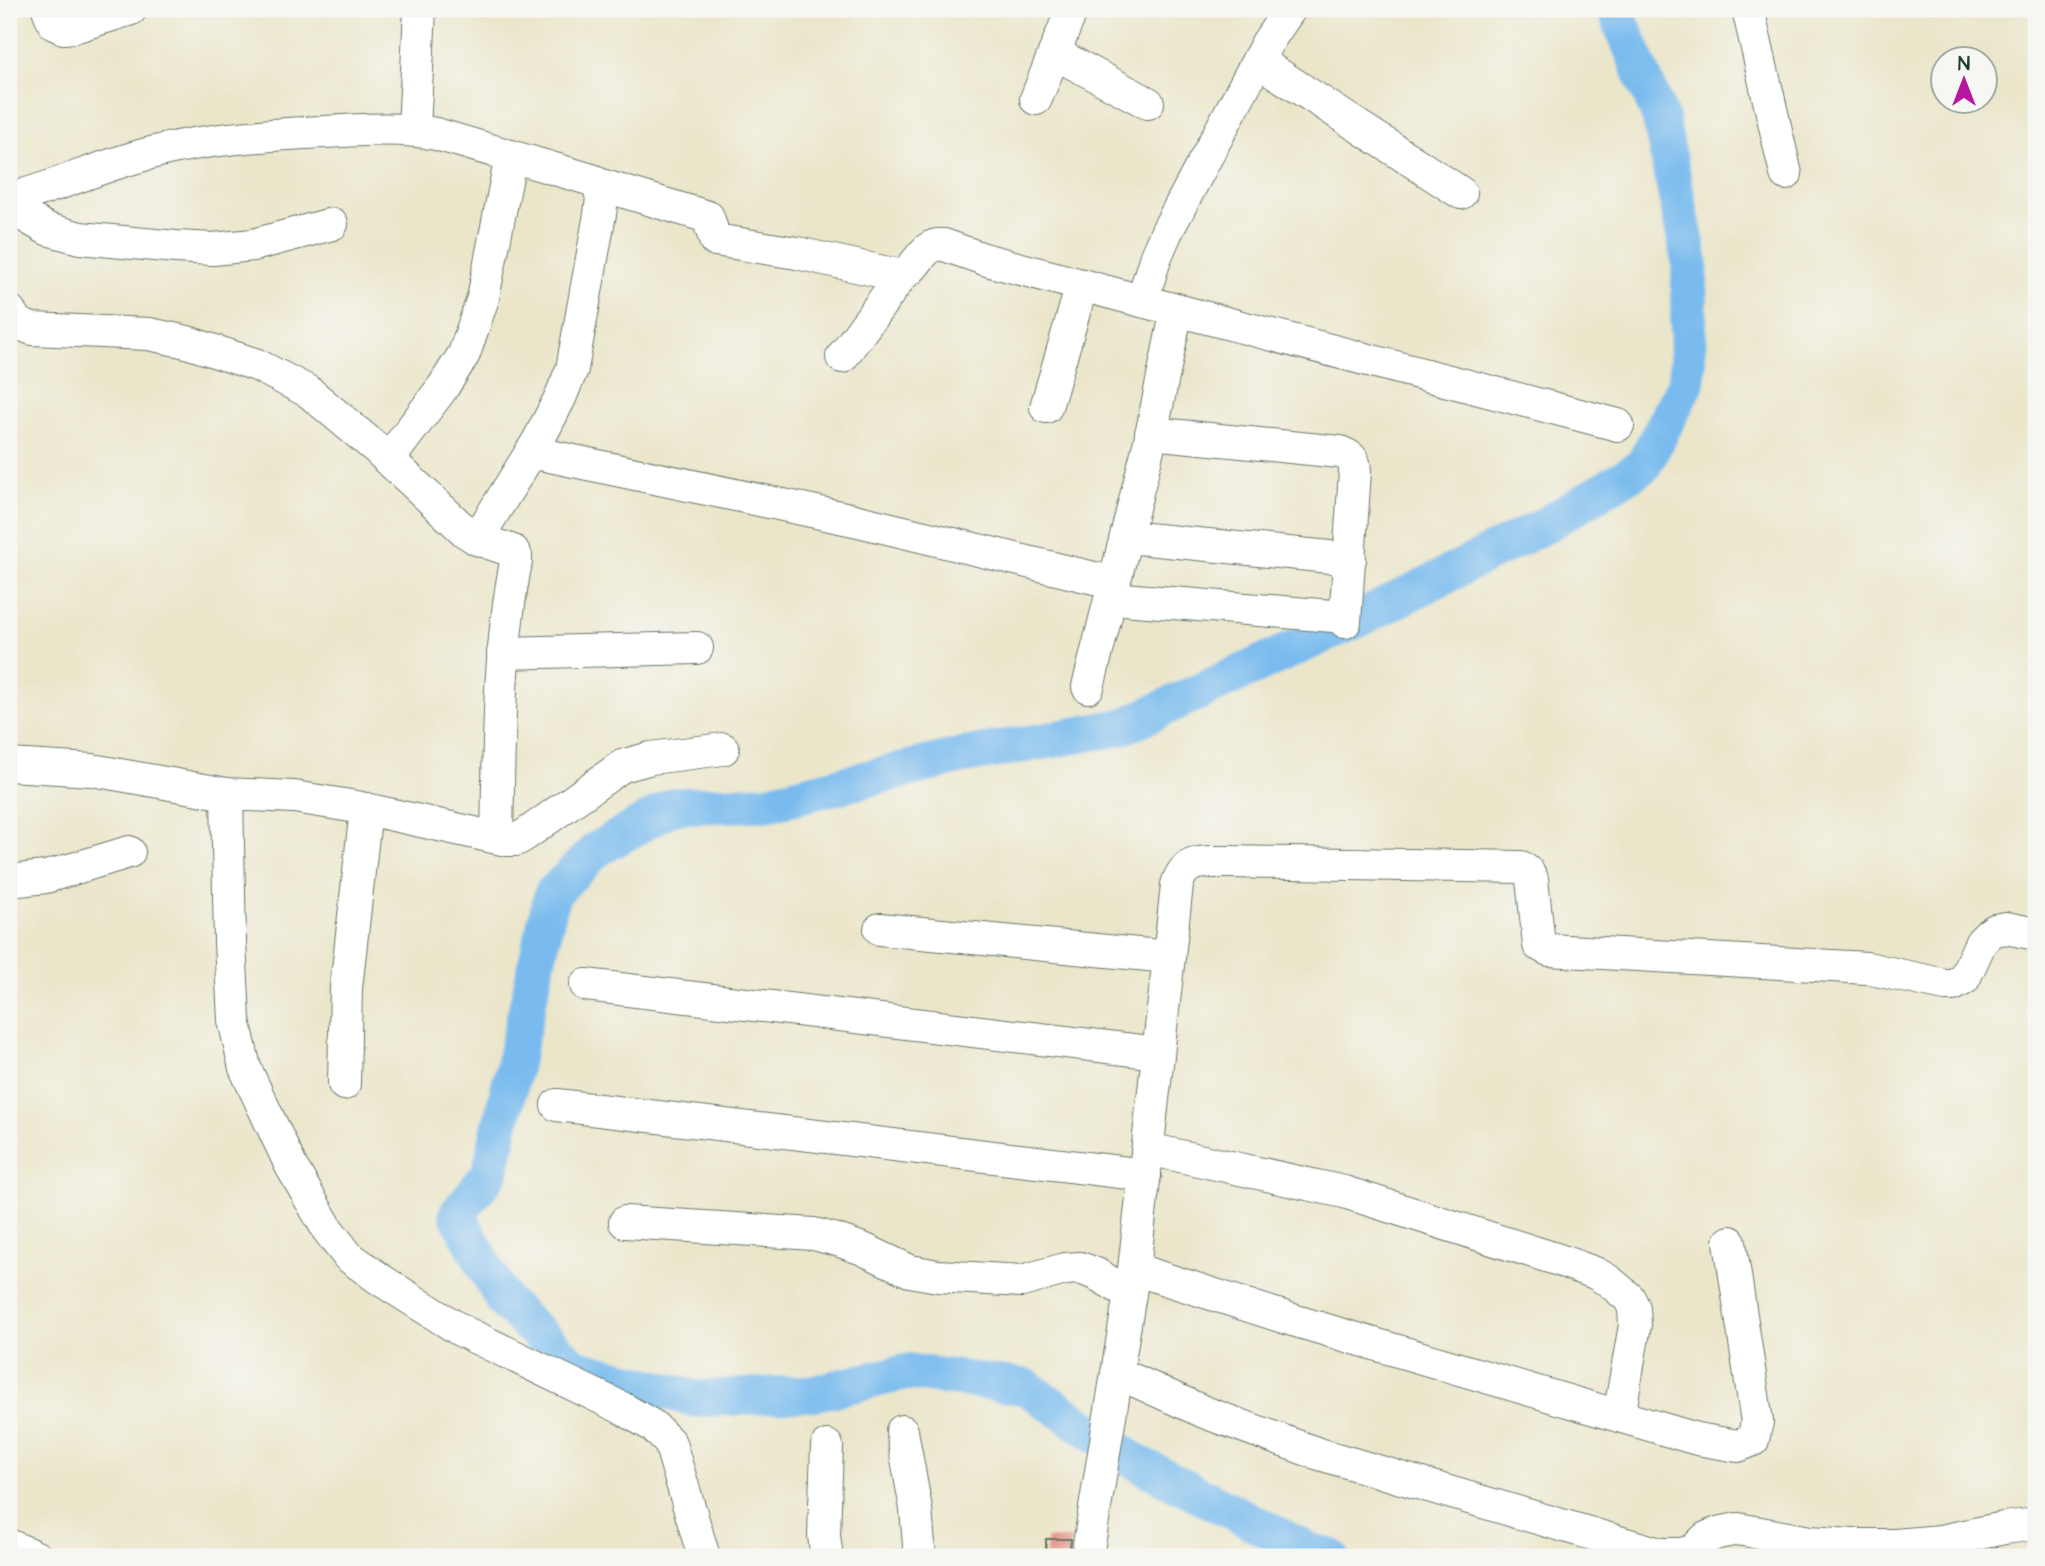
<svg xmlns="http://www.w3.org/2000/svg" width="2045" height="1566" font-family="'Architects Daughter',sans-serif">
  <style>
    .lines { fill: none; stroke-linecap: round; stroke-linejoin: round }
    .river { stroke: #79bbee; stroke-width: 37 }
    .building { fill: #e4978b }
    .minor-casing { stroke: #667868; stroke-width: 34 }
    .minor { stroke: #fff; stroke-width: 32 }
  </style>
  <rect width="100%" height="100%" fill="#f6f6f2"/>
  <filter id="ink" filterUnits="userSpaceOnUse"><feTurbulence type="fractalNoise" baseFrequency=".0143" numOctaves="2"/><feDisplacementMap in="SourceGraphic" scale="14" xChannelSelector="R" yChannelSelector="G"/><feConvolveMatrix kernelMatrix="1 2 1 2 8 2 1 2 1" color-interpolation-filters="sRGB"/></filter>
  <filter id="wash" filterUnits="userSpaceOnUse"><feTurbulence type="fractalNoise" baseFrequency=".00686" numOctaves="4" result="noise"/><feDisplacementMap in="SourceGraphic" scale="28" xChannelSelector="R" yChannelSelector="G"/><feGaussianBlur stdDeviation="1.57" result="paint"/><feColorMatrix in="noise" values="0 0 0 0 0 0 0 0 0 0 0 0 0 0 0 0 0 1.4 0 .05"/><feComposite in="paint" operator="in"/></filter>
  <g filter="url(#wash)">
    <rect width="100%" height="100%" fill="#ebe6ca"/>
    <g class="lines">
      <!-- river -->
      <polyline class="river" points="1331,1557 1309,1551 1138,1463 1026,1387 908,1372 814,1393 696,1399 575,1367 504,1302 457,1214 490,1173 552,894 596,850 673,806 767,803 961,756 1122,727 1359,619 1545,525 1643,466 1687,381 1690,261 1660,117 1615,9"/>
    </g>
    <g id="blocks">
      <!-- building -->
      <polygon class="building" points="1046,1539 1071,1539 1069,1557 1046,1557"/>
    </g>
  </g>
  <g filter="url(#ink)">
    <use href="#blocks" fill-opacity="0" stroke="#667868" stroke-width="2"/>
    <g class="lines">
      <defs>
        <g id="minor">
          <polyline points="48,9 54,24 63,28 74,27 131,9"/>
          <polyline points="1748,9 1786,174"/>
          <polyline points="1054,53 1148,103"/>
          <polyline points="1258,61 1461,193"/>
          <polyline points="1036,99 1072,9"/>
          <polyline points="414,130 420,9"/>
          <path d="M598,184L708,217L715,240L797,253L897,275C918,274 920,241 944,245L987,260L1134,299L1618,425"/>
          <path d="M9,199C57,187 102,165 151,153C207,138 267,135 325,132C362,130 399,127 436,134L592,180L598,184L602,198L600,214L572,369L560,398L538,441L477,539"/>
          <polyline points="9,207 47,229 80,238 176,247 213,249 253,245 332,224"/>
          <polyline points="1142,301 1156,256 1167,231 1267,43 1290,9"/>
          <path d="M9,310L17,323L32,329L149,334L187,342L257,365L309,392L376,448L466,532L477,539L513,551L516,556V562C498,653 499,746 497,838"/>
          <polyline points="842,357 902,275"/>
          <polyline points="1046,407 1082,285"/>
          <path d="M1151,433L1340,452C1351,456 1355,459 1355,471L1345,622"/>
          <polyline points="531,452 854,520 1115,583"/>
          <polyline points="388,460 443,387 464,354 483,298 511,156"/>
          <polyline points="1127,537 1350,559"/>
          <polyline points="1111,598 1345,617"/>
          <polyline points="503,653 697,648"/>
          <polyline points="1088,687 1149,445 1177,309"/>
          <polyline points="9,765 92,770 227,794 294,797 313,800 357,807 506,840 516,840 525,835 622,766 651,758 723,749"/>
          <polyline points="227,794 230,942 234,1020 245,1068 291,1166 328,1230 348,1256 381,1280 460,1330 622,1408 653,1426 670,1443 704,1557"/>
          <polyline points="9,881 46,877 129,852"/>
          <polyline points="880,929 1169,957"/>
          <polyline points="586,985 1158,1053"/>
          <polyline points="344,1084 346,988 366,809"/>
          <polyline points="557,1105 1145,1175"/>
          <polyline points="1148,1149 1344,1192 1559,1260 1595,1273 1609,1281 1629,1298 1634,1308 1635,1325 1619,1416"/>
          <polyline points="625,1222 814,1234 837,1240 863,1249 910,1271 938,1276 1022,1281 1065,1269 1080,1268 1096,1274 1130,1294"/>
          <polyline points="1134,1269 1296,1321 1697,1439 1738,1446 1753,1440 1757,1422 1730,1242"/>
          <polyline points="1118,1373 1204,1412 1316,1453 1660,1554 1680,1554 1693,1551 1706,1538 1718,1533 1738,1529 1810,1542 1852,1545 1895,1545 1941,1541 2004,1528 2036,1524"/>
          <polyline points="902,1431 916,1509 920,1557"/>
          <polyline points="9,1545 36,1557"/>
          <polyline points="827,1557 824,1536 827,1446"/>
          <path d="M1087,1557L1134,1269L1177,885C1185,857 1204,863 1228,862L1521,867L1528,872L1532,879L1539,945L1549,950L1867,968L1945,985H1953L1964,979L1981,942L1989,934L1995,930L2006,928L2036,934"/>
        </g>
      </defs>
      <!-- minor casing -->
      <use href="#minor" class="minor-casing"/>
      <!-- minor -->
      <use href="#minor" class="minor"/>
    </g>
  </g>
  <!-- margin -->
  <rect width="2045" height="1566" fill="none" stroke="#f6f6f2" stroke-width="35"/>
  <!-- north arrow -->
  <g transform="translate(1964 80)"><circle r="33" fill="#f6f6f2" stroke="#a0aca6" stroke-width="2"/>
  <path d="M0-5L12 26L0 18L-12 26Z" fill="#b5179e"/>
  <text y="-10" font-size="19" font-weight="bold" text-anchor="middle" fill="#1f3d34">N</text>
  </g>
</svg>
